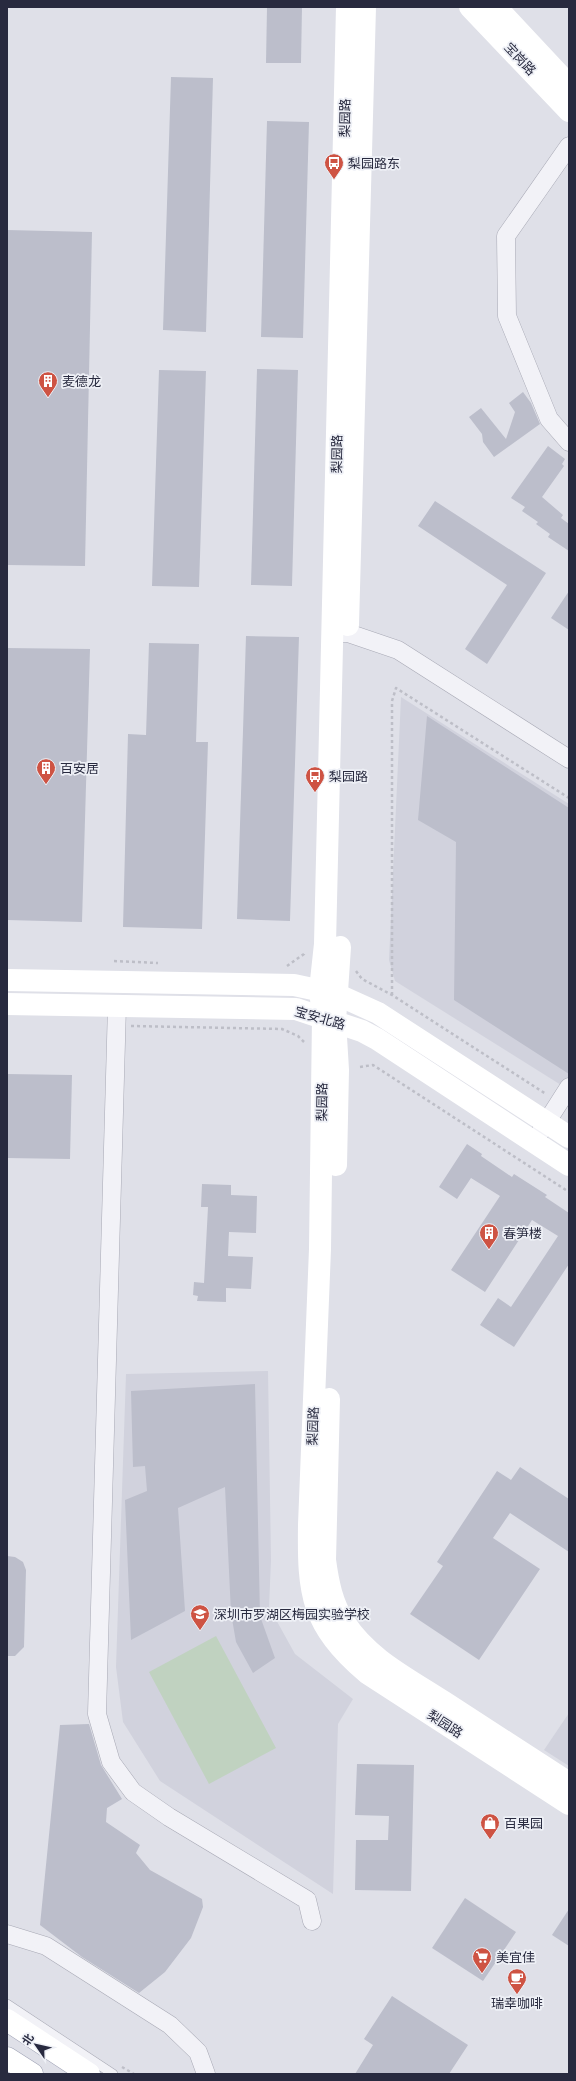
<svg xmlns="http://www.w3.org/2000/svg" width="576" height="2081" font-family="'Space Grotesk','Noto Sans SC',sans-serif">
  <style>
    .built { fill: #d1d2dd }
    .green { fill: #c0d2c0 }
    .building { fill: #bcbecb }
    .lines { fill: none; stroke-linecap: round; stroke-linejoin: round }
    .lane-casing { stroke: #a8a9b5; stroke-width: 10 }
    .street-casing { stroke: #a8a9b5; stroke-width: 19 }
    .primary-casing { stroke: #9ea1b4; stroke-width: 23 }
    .path { stroke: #bdbec7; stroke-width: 2.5; stroke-dasharray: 3 3; stroke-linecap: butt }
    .lane { stroke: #f2f2f7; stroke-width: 9 }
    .street { stroke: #f2f2f7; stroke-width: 18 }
    .secondary { stroke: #fff; stroke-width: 22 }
    .primary { stroke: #fff; stroke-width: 22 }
    .labels { text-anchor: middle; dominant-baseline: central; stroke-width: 3.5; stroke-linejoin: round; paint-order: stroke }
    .street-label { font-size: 13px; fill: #282a3f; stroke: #eef0f6 }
    .poi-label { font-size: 13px; fill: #282a3f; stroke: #eef0f6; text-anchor: start }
  </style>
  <rect width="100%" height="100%" fill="#dfe0e8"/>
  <!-- built -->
  <g class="built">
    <polygon points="401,697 569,804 569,1090 395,981 389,960"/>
    <polygon points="268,1371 271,1560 269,1607 295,1654 353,1699 338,1724 333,1894 160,1781 123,1722 116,1667 126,1374"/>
    <polygon points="569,1713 569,1766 544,1750"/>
  </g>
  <!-- green -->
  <polygon class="green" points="216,1636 276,1748 209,1784 149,1672"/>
  <!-- building -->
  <g class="building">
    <polygon points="267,7 302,7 301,63 266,63"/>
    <polygon points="171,77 213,78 206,332 163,330"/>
    <polygon points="267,121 309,122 303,338 261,337"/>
    <polygon points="7,230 92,232 85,566 7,565"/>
    <polygon points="257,369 298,370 292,586 251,585"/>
    <polygon points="159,370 206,371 199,587 152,586"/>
    <polygon points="523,392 531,403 540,424 494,457 483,442 482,434 469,417 481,408 506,439 515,412 509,403"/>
    <polygon points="548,446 565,459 562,464 564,466 542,497 563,515 561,518 569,524 569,551 548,537 550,534 536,524 538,522 522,511 525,507 511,498"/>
    <polygon points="435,501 546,573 487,664 465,649 507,585 418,526"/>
    <polygon points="569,591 569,630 551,618"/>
    <polygon points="246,636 299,637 290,921 237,919"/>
    <polygon points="149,643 199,644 196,742 208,742 202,929 123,927 128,734 146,735"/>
    <polygon points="7,648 90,649 82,922 7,920"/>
    <polygon points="427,716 569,808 569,1074 454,1000 456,842 418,820"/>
    <polygon points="7,1074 72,1075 70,1159 7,1158"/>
    <polygon points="467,1144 482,1154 481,1156 512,1177 514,1174 547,1195 545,1197 569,1213 569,1264 514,1347 480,1325 498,1298 511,1307 558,1236 532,1220 485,1292 451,1270 500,1196 471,1178 457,1199 439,1187"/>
    <polygon points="202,1184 231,1185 231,1195 257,1196 256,1233 229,1232 228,1256 253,1257 251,1289 226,1288 226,1302 197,1301 198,1296 193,1295 194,1282 204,1283 208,1207 201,1207"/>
    <polygon points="255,1384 260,1616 275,1658 253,1673 236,1642 231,1613 225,1487 178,1508 185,1611 131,1640 125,1500 147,1491 145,1466 133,1467 131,1391"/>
    <polygon points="520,1467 569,1499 569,1552 510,1513 493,1538 540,1569 479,1660 410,1614 443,1566 437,1562 497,1471 511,1480"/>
    <polygon points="7,1556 15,1557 23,1562 26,1570 24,1647 15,1656 7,1656"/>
    <polygon points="89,1724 101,1765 122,1799 107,1808 106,1822 140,1845 136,1853 150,1870 202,1899 203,1907 191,1938 165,1972 139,1993 82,1957 40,1925 60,1725"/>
    <polygon points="357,1764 414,1765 411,1891 355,1890 356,1840 388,1840 389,1816 355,1815"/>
    <polygon points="465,1898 516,1932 483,1981 432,1948"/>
    <polygon points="569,1909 569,1946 552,1935"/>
    <polygon points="392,1996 468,2045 449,2074 355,2074 373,2045 364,2039"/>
  </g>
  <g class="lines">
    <defs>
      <polyline id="lane" points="7,2004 113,2074"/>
      <g id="street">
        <polyline points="569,146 506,236 507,316 549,419 569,442"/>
        <polyline points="333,633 348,633 398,650 569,759"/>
        <polyline points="117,1006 97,1714 111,1762 133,1792 169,1817 307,1900 312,1921"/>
        <polyline points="539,1134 569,1087"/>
        <polyline points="7,1934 46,1946 170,2025 198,2052 206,2074"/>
      </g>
      <g id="primary">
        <polyline points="7,2020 89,2074"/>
        <polyline points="7,2058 32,2074"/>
      </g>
    </defs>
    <!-- lane casing -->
    <use href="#lane" class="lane-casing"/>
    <!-- street casing -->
    <use href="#street" class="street-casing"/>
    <!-- primary casing -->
    <use href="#primary" class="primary-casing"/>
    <!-- path -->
    <g class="path">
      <polyline points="114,961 158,963"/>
      <polyline points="287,966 304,954 305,951"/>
      <polyline points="356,971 362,979 392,995 546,1094"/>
      <polyline points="392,995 392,701 396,688 569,798"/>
      <polyline points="131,1026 282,1029 298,1036 304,1042"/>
      <polyline points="360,1067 373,1065 569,1192"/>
      <polyline points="122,2067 134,2074"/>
    </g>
    <!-- lane -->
    <use href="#lane" class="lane"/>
    <!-- street -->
    <use href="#street" class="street"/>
    <!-- secondary -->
    <g class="secondary">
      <path d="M347,7L325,944L320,990L323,1017L320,1249L309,1525C308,1594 311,1625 367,1673L569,1804"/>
      <polyline points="470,7 569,111"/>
      <polyline points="496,7 569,85"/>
      <polyline points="348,625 365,7"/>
      <polyline points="7,980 294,985 336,994 378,1013 569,1137"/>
      <polyline points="7,1004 296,1009 362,1031 377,1039 569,1165"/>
      <polyline points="336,1165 338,1070 335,1021 340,947"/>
      <path d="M329,1399L325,1560C328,1582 332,1604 345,1623C368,1659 409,1679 444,1702C486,1729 527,1756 569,1783"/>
    </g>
    <!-- primary -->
    <use href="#primary" class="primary"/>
  </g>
  <!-- icons -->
  <defs>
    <symbol id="bus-pin" viewBox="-11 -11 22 30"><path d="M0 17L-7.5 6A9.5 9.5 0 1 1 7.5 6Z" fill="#ce5343" stroke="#eef0f6"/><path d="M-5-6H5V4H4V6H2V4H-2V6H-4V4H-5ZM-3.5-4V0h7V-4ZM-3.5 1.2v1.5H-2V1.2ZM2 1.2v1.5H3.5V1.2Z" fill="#fff"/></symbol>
    <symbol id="building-pin" viewBox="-11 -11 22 30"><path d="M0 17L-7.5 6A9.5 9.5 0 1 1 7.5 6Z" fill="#ce5343" stroke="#eef0f6"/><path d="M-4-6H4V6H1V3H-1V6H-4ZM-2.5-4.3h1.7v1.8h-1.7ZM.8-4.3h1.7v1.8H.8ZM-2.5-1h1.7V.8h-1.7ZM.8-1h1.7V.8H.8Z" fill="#fff"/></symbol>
    <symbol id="school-pin" viewBox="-11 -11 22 30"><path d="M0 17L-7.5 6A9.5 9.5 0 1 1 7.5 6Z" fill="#ce5343" stroke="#eef0f6"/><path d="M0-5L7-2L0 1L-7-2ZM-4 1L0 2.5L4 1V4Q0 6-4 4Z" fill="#fff"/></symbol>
    <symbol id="shop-pin" viewBox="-11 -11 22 30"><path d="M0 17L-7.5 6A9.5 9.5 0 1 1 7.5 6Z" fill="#ce5343" stroke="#eef0f6"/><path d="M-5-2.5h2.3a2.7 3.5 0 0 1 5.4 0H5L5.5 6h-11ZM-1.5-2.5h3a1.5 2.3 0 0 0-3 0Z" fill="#fff"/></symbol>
    <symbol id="supermarket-pin" viewBox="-11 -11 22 30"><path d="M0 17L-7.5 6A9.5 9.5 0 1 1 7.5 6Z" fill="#ce5343" stroke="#eef0f6"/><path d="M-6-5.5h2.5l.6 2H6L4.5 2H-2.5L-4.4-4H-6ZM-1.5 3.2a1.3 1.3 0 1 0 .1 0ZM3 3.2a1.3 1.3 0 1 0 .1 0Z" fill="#fff"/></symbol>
    <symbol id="cafe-pin" viewBox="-11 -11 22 30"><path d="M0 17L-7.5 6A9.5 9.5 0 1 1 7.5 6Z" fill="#ce5343" stroke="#eef0f6"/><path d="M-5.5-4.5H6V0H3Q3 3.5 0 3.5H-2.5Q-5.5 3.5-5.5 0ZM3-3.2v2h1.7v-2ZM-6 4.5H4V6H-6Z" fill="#fff"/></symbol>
  </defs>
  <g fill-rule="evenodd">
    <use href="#bus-pin" x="323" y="152" width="22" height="30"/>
    <use href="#building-pin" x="37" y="370" width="22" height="30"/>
    <use href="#building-pin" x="35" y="757" width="22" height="30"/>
    <use href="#bus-pin" x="304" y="765" width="22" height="30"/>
    <use href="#building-pin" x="478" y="1222" width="22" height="30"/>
    <use href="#school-pin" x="189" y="1603" width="22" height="30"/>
    <use href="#shop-pin" x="479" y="1812" width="22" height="30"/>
    <use href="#supermarket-pin" x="471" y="1946" width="22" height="30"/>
    <use href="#cafe-pin" x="506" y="1967" width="22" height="30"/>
  </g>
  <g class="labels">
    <!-- street labels -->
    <g class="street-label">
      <text transform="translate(520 59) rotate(47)">宝岗路</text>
      <text transform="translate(345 118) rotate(-89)">梨园路</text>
      <text transform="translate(337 454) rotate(-89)">梨园路</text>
      <text transform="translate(320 1018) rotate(16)">宝安北路</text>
      <text transform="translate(322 1102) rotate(-89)">梨园路</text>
      <text transform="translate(313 1426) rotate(-88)">梨园路</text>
      <text transform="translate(445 1724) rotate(33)">梨园路</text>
    </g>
    <!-- poi labels -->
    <g class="poi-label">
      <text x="348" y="163">梨园路东</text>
      <text x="62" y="381">麦德龙</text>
      <text x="60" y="768">百安居</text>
      <text x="329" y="776">梨园路</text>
      <text x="503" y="1233">春笋楼</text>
      <text x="214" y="1614">深圳市罗湖区梅园实验学校</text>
      <text x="504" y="1823">百果园</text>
      <text x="496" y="1957">美宜佳</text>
      <text x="517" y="2003" text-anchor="middle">瑞幸咖啡</text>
    </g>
  </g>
  <!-- border -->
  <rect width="576" height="2081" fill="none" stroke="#282a3f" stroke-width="16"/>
  <!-- north arrow -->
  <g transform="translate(36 2045) rotate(304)" stroke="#eef0f6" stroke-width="3" paint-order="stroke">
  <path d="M0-3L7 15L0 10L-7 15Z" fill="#282a3f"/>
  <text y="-6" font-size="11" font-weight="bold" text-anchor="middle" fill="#282a3f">北</text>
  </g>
</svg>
